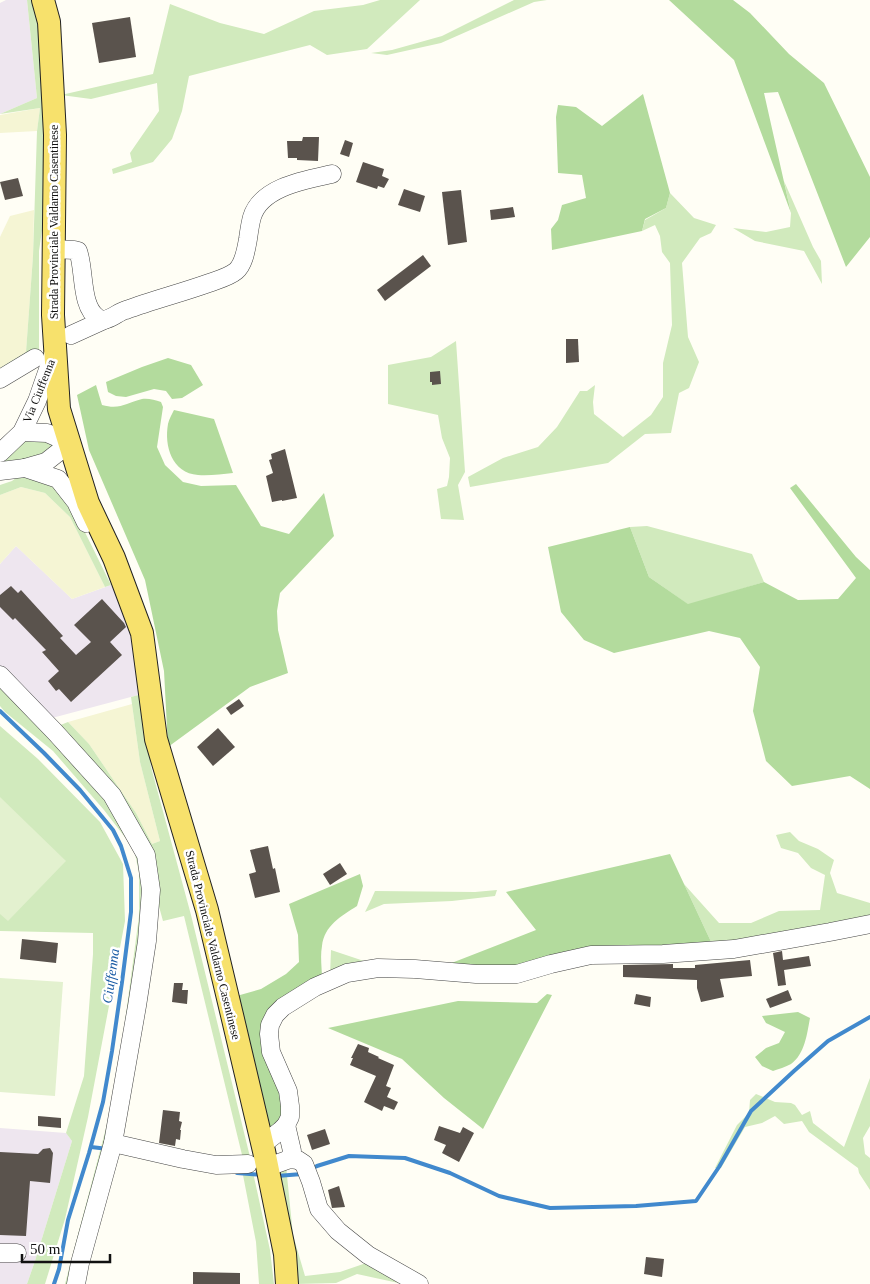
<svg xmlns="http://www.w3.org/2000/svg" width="870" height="1284" font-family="'Times New Roman',serif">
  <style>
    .industrial { fill: #eee6ef }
    .farmland { fill: #f5f5d4 }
    .green { fill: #d1eabd }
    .forest { fill: #b3db9d }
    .pitch { fill: #e3f1cf }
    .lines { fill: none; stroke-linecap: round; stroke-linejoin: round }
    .stream { stroke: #4189cd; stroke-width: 4 }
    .building { fill: #5a534d }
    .minor-casing { stroke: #444; stroke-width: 19 }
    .major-casing { stroke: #222; stroke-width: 24 }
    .minor { stroke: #fff; stroke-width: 18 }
    .major { stroke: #f7e16c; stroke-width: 22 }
    .labels { text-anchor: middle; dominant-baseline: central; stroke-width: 5; stroke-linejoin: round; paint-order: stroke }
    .street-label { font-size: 12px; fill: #111; stroke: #fff }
    .water-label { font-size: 14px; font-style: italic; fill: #195ba4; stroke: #fff }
  </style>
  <rect width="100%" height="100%" fill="#fffef5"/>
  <!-- industrial -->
  <g class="industrial">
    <polygon points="6,0 27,0 37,98 0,114 0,3"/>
    <polygon points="16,546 72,599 111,585 131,620 142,694 52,718 0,666 0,564"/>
    <polygon points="0,1128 66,1133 72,1141 35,1261 27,1284 0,1284"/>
  </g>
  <!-- farmland -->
  <g class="farmland">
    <polygon points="40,108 37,131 0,133 0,115"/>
    <polygon points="34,210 33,256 26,352 0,368 0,237 10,216"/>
    <polygon points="21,487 45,493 70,517 105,587 72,599 16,546 0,564 0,495"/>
    <polygon points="132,704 140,762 160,841 152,844 136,813 89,744 68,722"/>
  </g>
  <!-- green -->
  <g class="green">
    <polygon points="27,0 37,0 47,195 39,251 39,350 0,374 0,368 26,352 33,256 37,131 40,108 0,114 37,98"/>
    <polygon points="380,0 420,0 367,49 327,55 310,45 189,76 182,111 172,139 153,162 113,174 112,169 132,162 130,153 159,111 157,83 91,99 61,95 153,74 170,4 220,23 264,34 314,11 363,5"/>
    <polygon points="514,0 547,0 534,2 441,43 387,55 371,53 392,50 442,36"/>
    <polygon points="784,181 813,247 821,261 822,284 804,251 755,241 733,228 766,232 790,227 791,213"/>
    <polygon points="670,193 694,218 716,225 711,233 700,238 682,263 688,337 699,362 689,388 679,393 671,433 645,434 608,463 470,487 468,477 503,458 538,447 557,427 580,391 587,391 595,385 593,402 594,414 623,437 651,415 663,397 663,363 672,325 670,263 662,252 660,236 655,225 642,231 645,220 666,208"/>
    <polygon points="456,341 465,472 458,485 464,520 441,519 437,489 447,486 449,477 450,458 442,438 438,415 388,404 388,365 431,357"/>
    <polygon points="33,437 52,444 51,450 46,457 0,466 0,461 22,442"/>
    <polygon points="23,472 55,485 75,512 111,585 105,587 70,517 45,493 21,487 0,495 0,485 12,481"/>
    <polygon points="647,526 752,554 764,582 689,605 649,577 630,527"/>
    <polygon points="0,688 31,717 90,777 142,856 148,891 121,1091 73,1284 65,1284 116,1090 139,916 139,873 134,849 104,810 53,751 5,712 0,706"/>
    <polygon points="142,694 151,767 191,915 250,1157 243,1159 184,916 163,921 155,892 151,857 58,726 68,722 89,744 136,813 152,844 160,841 140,762 131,697"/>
    <polygon points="0,726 38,759 100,822 123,864 125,921 88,1117 65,1219 45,1284 27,1284 35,1261 72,1141 66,1133 84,1076 93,954 93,933 0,931"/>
    <polygon points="790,832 799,841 818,849 834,860 830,873 837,893 870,903 870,920 713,946 684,884 719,923 751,923 779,911 820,910 825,875 811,868 798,853 781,848 776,835"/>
    <polygon points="497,890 495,896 452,901 384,904 365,912 371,900 375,891 475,892"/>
    <polygon points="331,950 376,965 330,976"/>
    <polygon points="870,1078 870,1126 863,1138 865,1154 870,1158 870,1190 859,1173 858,1168 809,1132 802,1121 784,1124 775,1116 762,1123 745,1127 721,1168 715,1168 737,1125 749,1113 750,1100 756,1094 775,1102 791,1103 795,1105 802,1115 810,1111 813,1123 844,1147"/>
    <polygon points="286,1166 293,1235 305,1276 340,1272 372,1261 403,1284 357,1274 336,1283 296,1284 275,1168"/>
    <polygon points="252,1168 270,1250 274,1284 259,1284 256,1242 242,1170"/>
  </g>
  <!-- forest -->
  <g class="forest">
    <polygon points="669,0 733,0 750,13 789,54 824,83 870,177 870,237 846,267 778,92 764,93 791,213 734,60"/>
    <polygon points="643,94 670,193 666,208 645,219 642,231 552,250 551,229 558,220 562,205 586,198 582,175 558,173 556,117 558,105 576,107 602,126"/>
    <polygon points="168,358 191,365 203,385 182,398 172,399 166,391 154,389 126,397 116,396 108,392 106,382 142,367"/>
    <path d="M96,385L102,405C120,410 126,403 142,399C148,398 155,400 161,402L163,407L157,447L165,465L183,482L201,486L236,485L261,526L289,534L324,493L334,536L280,593L277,611L278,630L288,673L250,687L168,747L164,671L145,580L89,450L77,395Z"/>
    <path d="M174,410L214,419L233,473C222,474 209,476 198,475C172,473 164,446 168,424C169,419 172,414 174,410Z"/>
    <polygon points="796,484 856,557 870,570 870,789 850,776 792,786 766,761 753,711 760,667 740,638 709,631 614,653 584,640 561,612 548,547 630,527 649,577 688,604 764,582 798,600 838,599 856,578 790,488"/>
    <polygon points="670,854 713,946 527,966 477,968 449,964 536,930 506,892"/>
    <path d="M360,874L363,886L357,906C341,916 324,926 322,946C320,957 322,968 322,979L273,1011L287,1109L274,1127H266L233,997L261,989L286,974L299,962L298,935L289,904Z"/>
    <polygon points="547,994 552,995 483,1129 444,1098 402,1059 328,1028 458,1001 537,1003"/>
    <path d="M798,1012L810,1018C807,1034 805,1054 791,1064C786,1067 778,1069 773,1071L762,1066L755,1057L766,1048L779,1043L785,1032L766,1023L762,1016Z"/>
  </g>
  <!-- pitch -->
  <g class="pitch">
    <polygon points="0,797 66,861 8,921 0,914"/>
    <polygon points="0,978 63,982 55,1096 0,1092"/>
  </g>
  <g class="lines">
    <!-- stream -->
    <g class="stream">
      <polyline points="0,711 44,753 80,790 113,830 121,846 131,878 131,912 122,982 112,1051 103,1102 89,1153 68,1220 59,1269 54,1284"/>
      <polyline points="91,1147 108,1149"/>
      <polyline points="310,1170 317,1166 349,1156 405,1158 450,1173 499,1196 550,1208 636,1206 696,1201 719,1167 751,1111 794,1071 828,1041 870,1017"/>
      <polyline points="237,1173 262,1175"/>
      <polyline points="277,1176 302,1174"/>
    </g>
  </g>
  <!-- building -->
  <g class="building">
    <polygon points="130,17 136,57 99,63 92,23"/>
    <polygon points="303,137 319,137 318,161 297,160 297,158 288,158 287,141 302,141"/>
    <polygon points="345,140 353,143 349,157 340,154"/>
    <polygon points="363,162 384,169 382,176 389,179 384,188 378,186 377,189 356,182"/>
    <polygon points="18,178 23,196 5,200 0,182"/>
    <polygon points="404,189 425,196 420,212 398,205"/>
    <polygon points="461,190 467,242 448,245 442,192"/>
    <polygon points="513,207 515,217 491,220 490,210"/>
    <polygon points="423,255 431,266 385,301 377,290"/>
    <polygon points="566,339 578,339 579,362 566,363"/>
    <polygon points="440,371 441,384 432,385 432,382 430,382 430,372"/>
    <polygon points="285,449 297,498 282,501 282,500 272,502 266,476 273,473 269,460 272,459 271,454"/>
    <polygon points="11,586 18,593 21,590 63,636 60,638 76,655 91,642 74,625 102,599 124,623 126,627 110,642 122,655 71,702 59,689 56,691 48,681 59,671 42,652 46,650 15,618 13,620 0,607 0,595"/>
    <polygon points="239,699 244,706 231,715 226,708"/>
    <polygon points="218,728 235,747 213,766 197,747"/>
    <polygon points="268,846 273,869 275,868 280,892 255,898 249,874 256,872 250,850"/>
    <polygon points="340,863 347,874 330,885 323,874"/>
    <polygon points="22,939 58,943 56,963 20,959"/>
    <polygon points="782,951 783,960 809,956 811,966 784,970 786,985 778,986 773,953"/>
    <polygon points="750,960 752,976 720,979 724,997 701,1002 697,988 697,980 623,977 623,965 673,964 673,968 695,968 695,965"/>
    <polygon points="174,983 183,983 182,990 188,990 187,1004 172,1002"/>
    <polygon points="788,990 792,1000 770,1008 766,999"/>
    <polygon points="636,994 651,997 650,1007 634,1004"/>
    <polygon points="358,1044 369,1048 368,1052 379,1057 378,1058 394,1065 386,1086 391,1088 387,1097 398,1102 394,1110 384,1106 382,1111 364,1102 376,1076 350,1065 353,1058 351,1058"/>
    <polygon points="163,1110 180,1112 179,1121 182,1122 180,1130 181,1130 180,1140 176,1139 175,1146 159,1143"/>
    <polygon points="38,1116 61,1118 61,1128 38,1126"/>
    <polygon points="439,1126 460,1133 463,1127 474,1133 459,1162 442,1153 446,1145 434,1140"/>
    <polygon points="325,1129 330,1144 312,1150 307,1135"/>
    <polygon points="50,1148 53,1153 50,1183 30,1181 26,1236 0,1235 0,1152 38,1154 43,1149"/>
    <polygon points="339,1186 345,1207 332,1208 328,1190"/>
    <polygon points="646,1257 664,1259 662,1277 644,1274"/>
    <polygon points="193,1272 240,1273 240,1284 193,1284"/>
  </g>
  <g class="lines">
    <defs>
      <g id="minor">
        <path d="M53,249L74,250L78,251C85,269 80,307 98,318C107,324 117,312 126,310C153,300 181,293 209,283C217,280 229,277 236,271C244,264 246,250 248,239C249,232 250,224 252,217C261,187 305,180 332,174"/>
        <polyline points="71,335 104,320"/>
        <polyline points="0,379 35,358"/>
        <polyline points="22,432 47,433 70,443 46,462 25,468"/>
        <polyline points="0,453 22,432 37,401 53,355"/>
        <polyline points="0,471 25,468 58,479 76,502 86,523"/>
        <polyline points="0,675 55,732 112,795 146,855 151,890 147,941 137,1006 113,1143 80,1263 76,1284"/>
        <polyline points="286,1125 292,1151 290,1159"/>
        <polyline points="113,1143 183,1159 216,1165 248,1164"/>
        <polyline points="263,1144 280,1131 286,1125 290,1117 290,1106 288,1091 271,1052 269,1034 270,1025 275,1015 283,1007 315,987 347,973 378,968 415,969 476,974 517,974 551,964 591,955 663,954 734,949 830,932 870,924"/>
        <polyline points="276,1164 290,1159 298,1160 304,1164 311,1182 319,1209 338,1231 368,1255 419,1284"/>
        <polyline points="0,1253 17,1253"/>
      </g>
      <polyline id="major" points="43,0 49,22 55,135 53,315 59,409 88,503 114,558 142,633 156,739 207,910 232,1015 264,1151 285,1254 287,1284"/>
    </defs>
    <!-- minor casing -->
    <use href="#minor" class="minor-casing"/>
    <!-- major casing -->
    <use href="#major" class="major-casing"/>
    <!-- minor -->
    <use href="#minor" class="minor"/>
    <!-- major -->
    <use href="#major" class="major"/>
  </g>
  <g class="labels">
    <!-- street labels -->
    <g class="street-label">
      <text transform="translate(54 222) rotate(-90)">Strada Provinciale Valdarno Casentinese</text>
      <text transform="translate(39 391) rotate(-68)">Via Ciuffenna</text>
      <text transform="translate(213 945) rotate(76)">Strada Provinciale Valdarno Casentinese</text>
    </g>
    <!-- water labels -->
    <g class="water-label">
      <text transform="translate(111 976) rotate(-82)">Ciuffenna</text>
    </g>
  </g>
  <!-- scale -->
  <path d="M22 1254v8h88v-8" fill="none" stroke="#111111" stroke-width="2.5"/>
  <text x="30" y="1254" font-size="15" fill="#111111" stroke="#ffffff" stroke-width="4" paint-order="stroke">50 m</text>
</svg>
